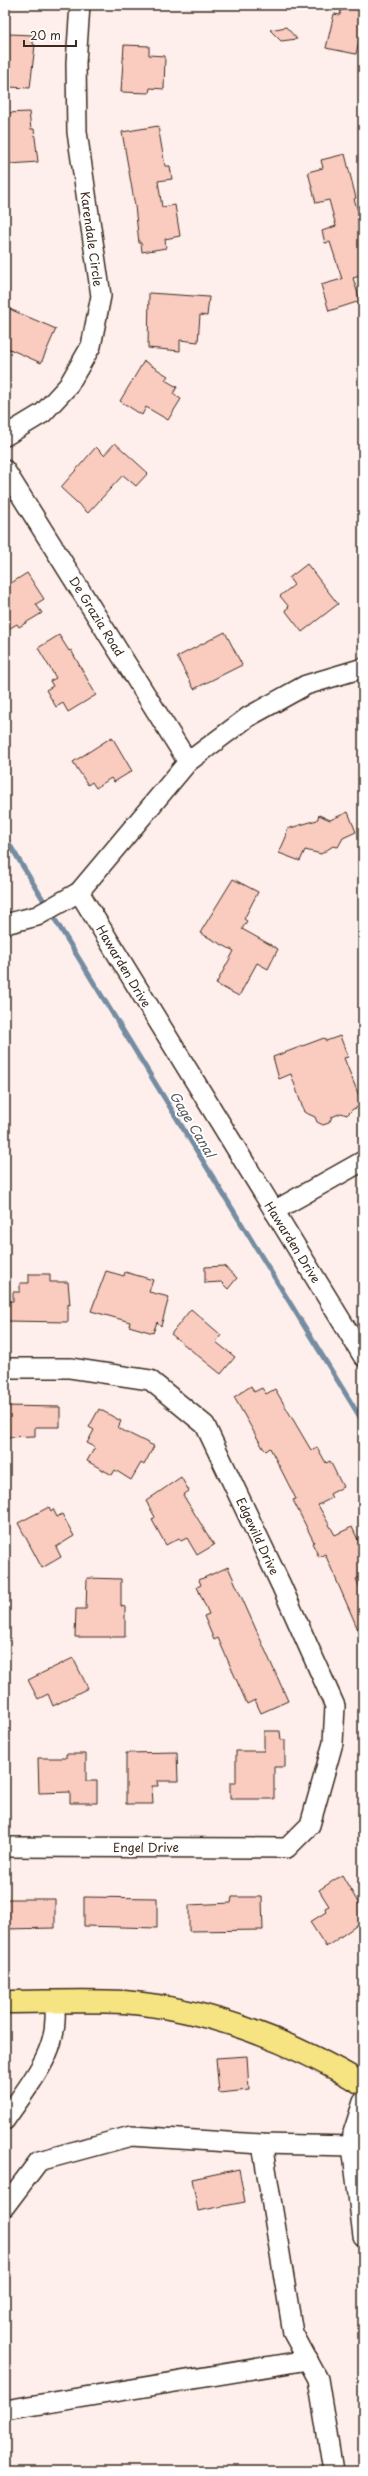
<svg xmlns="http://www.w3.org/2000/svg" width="368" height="2476" font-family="'Playpen Sans',sans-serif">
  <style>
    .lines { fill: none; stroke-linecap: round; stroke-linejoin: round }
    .stream { stroke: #758ca1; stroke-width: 5 }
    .building { fill: #facbbf; stroke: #3b2a1e }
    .minor-casing { stroke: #3b2a1e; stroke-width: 22 }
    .major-casing { stroke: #3b2a1e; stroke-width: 25 }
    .minor { stroke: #fff; stroke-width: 19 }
    .major { stroke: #f6e381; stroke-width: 22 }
    .labels { text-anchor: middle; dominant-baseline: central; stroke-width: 4; stroke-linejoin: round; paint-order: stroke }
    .street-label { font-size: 12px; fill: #3b2a1e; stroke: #fff }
    .water-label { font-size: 13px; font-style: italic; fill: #585b60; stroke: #fff }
  </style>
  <rect width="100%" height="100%" fill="#feefec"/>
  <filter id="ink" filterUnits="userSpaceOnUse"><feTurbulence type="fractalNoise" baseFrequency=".025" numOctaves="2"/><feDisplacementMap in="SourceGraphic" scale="8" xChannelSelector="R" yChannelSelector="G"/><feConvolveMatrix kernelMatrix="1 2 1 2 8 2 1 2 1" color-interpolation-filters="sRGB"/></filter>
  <g filter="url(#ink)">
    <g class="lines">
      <!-- stream -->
      <g class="stream">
        <polyline points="5,837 47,906"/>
        <polyline points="51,913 363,1422"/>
      </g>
    </g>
    <!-- building -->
    <g class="building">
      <polygon points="342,5 363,5 363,38 360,37 356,54 326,48 334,14 340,15"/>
      <polygon points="286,27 297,39 281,41 270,30"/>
      <polygon points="9,34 33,35 33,44 35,45 30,88 9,87 9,75 5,75 5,42 8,42"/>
      <polygon points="124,45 149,46 149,55 165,56 164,89 150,88 149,93 121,92"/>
      <polygon points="29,112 31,129 34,129 38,162 10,164 9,148 5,148 5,113"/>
      <polygon points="158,126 165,166 170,166 172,179 158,181 162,207 175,205 180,236 165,239 166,248 142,252 141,243 139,243 135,206 122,132"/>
      <polygon points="345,154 356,198 354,199 363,226 363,275 353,278 360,301 329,311 321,285 342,279 330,242 325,243 322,231 336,226 329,200 316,203 308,172 323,168 321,160"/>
      <polygon points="149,293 209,297 207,316 200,315 198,342 180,340 180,351 148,348"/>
      <polygon points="5,307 56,329 41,363 5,347"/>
      <polygon points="144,361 168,376 165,380 177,387 173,394 181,399 168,420 146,407 142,415 120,401"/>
      <polygon points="115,443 148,473 136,486 123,475 88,513 61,488 62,486 96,447 104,455"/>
      <polygon points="307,564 338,604 302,632 285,610 289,607 280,596 294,585 289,578"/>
      <polygon points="27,573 44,599 36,604 42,613 19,627 17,624 5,631 5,587"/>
      <polygon points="225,632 242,665 194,689 177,657"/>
      <polygon points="59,635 69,651 71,650 96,695 68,712 63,703 56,707 46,690 53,686 50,681 56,678 38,648"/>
      <polygon points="112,737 132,771 114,782 111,778 96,788 92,782 88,785 73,762"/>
      <polygon points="348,812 356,832 343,838 338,847 333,846 321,854 305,850 300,861 279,853 286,837 287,829 317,820 319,815 330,820"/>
      <polygon points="233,879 258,892 244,919 247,921 242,929 278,949 268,969 257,963 239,996 216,984 234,951 200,933"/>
      <polygon points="340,1036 348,1057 344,1058 363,1106 353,1109 347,1115 341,1113 332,1117 329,1123 323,1125 317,1122 315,1117 304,1112 291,1074 279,1079 273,1057 324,1038 326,1041"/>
      <polygon points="224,1266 237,1278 228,1289 221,1282 205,1283 205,1267"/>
      <polygon points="106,1271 124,1276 125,1272 153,1280 149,1292 169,1297 161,1326 157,1322 153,1333 129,1326 130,1322 91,1311"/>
      <polygon points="29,1274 50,1274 50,1282 68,1282 70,1305 68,1304 68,1322 7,1321 7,1301 13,1301 13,1292 20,1292 20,1283 29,1283"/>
      <polygon points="191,1309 221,1335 216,1342 235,1357 221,1374 171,1334"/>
      <polygon points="251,1386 254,1392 262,1388 266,1394 275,1389 311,1450 317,1447 326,1463 330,1461 343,1487 330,1494 332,1498 318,1505 335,1535 352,1527 360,1544 363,1543 363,1575 356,1579 363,1594 363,1641 325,1554 319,1557 312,1543 314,1542 293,1500 296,1499 270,1448 266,1451 263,1448 234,1397"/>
      <polygon points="5,1406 60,1407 60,1427 35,1427 35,1436 5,1437"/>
      <polygon points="99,1409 121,1421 118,1428 154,1446 144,1465 141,1463 131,1480 115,1470 112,1475 87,1461 95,1447 87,1443 94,1430 89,1427"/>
      <polygon points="181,1477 189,1491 183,1495 214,1545 197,1555 187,1538 181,1541 179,1538 166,1545 152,1520 155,1517 146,1501"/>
      <polygon points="49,1507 51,1511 53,1509 57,1517 62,1514 74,1536 56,1547 61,1557 42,1568 18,1523"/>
      <polygon points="228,1567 288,1701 261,1713 255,1700 247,1704 218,1638 214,1640 204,1616 209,1614 197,1587 201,1585 199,1580"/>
      <polygon points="87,1578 121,1579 121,1606 125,1607 125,1637 75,1637 76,1609 86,1609"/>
      <polygon points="73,1658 88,1688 53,1706 48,1694 38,1699 28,1680"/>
      <polygon points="264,1731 280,1731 281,1740 285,1740 285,1767 274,1767 274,1799 230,1799 230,1783 236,1783 236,1751 264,1751"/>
      <polygon points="177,1752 178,1781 157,1781 158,1786 152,1786 153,1804 126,1804 126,1753"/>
      <polygon points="66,1754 86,1754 86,1781 97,1781 97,1803 70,1803 70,1792 39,1793 38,1758 66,1758"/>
      <polygon points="342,1875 363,1911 363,1921 326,1947 310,1922 326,1912 325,1908 329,1906 319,1890"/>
      <polygon points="84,1897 157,1898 157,1928 84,1926"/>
      <polygon points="232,1897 262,1897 263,1930 189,1931 189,1905 231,1903"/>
      <polygon points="5,1899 55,1899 55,1928 5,1929"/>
      <polygon points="247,2056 249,2090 219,2093 216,2058"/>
      <polygon points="239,2169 245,2202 198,2211 192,2179"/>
    </g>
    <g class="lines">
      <defs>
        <g id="minor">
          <polyline points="5,436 43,413 68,386 91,346 101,296 77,132 76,63 80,5"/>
          <polyline points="5,470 188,762"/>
          <polyline points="79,892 363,1356"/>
          <polyline points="5,924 37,916 79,892 188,762 248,717 306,685 363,668"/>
          <polyline points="274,1211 363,1161"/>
          <polyline points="5,1368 70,1368 150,1380 205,1425 281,1585 335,1706 333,1743 310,1825 287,1848 5,1847"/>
          <polyline points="363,2102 353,2133 352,2146 363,2236"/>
          <path d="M5,2120C30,2083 62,2049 54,2002"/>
          <polyline points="262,2144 293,2333 318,2379 333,2471"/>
          <polyline points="5,2206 39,2161 131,2136 262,2144 352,2146"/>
          <polyline points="5,2410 308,2360"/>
        </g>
        <path id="major" d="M5,2002C44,2002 84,2000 124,2002C209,2009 290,2041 363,2084"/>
      </defs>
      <!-- minor casing -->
      <use href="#minor" class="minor-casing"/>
      <!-- major casing -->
      <use href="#major" class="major-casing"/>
      <!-- minor -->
      <use href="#minor" class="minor"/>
      <!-- major -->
      <use href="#major" class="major"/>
    </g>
  </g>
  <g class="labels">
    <!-- street labels -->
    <g class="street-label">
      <text transform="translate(92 239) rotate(82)">Karendale Circle</text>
      <text transform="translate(97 616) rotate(58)">De Grazia Road</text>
      <text transform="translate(124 966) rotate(59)">Hawarden Drive</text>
      <text transform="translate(293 1242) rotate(58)">Hawarden Drive</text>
      <text transform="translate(258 1536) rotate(65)">Edgewild Drive</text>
      <text x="146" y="1847">Engel Drive</text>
    </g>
    <!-- water labels -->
    <g class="water-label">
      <text transform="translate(193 1124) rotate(59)">Gage Canal</text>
    </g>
  </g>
  <!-- margin -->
  <rect width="368" height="2476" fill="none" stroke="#fff" stroke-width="20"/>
  <rect x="10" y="10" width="348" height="2456" fill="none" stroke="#3b2a1e" stroke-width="1.5" filter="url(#ink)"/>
  <!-- scale -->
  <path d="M24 40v6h52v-6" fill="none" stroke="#3b2a1e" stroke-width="2"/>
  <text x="30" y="40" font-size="12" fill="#3b2a1e" stroke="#ffffff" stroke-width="3" paint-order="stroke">20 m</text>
</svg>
